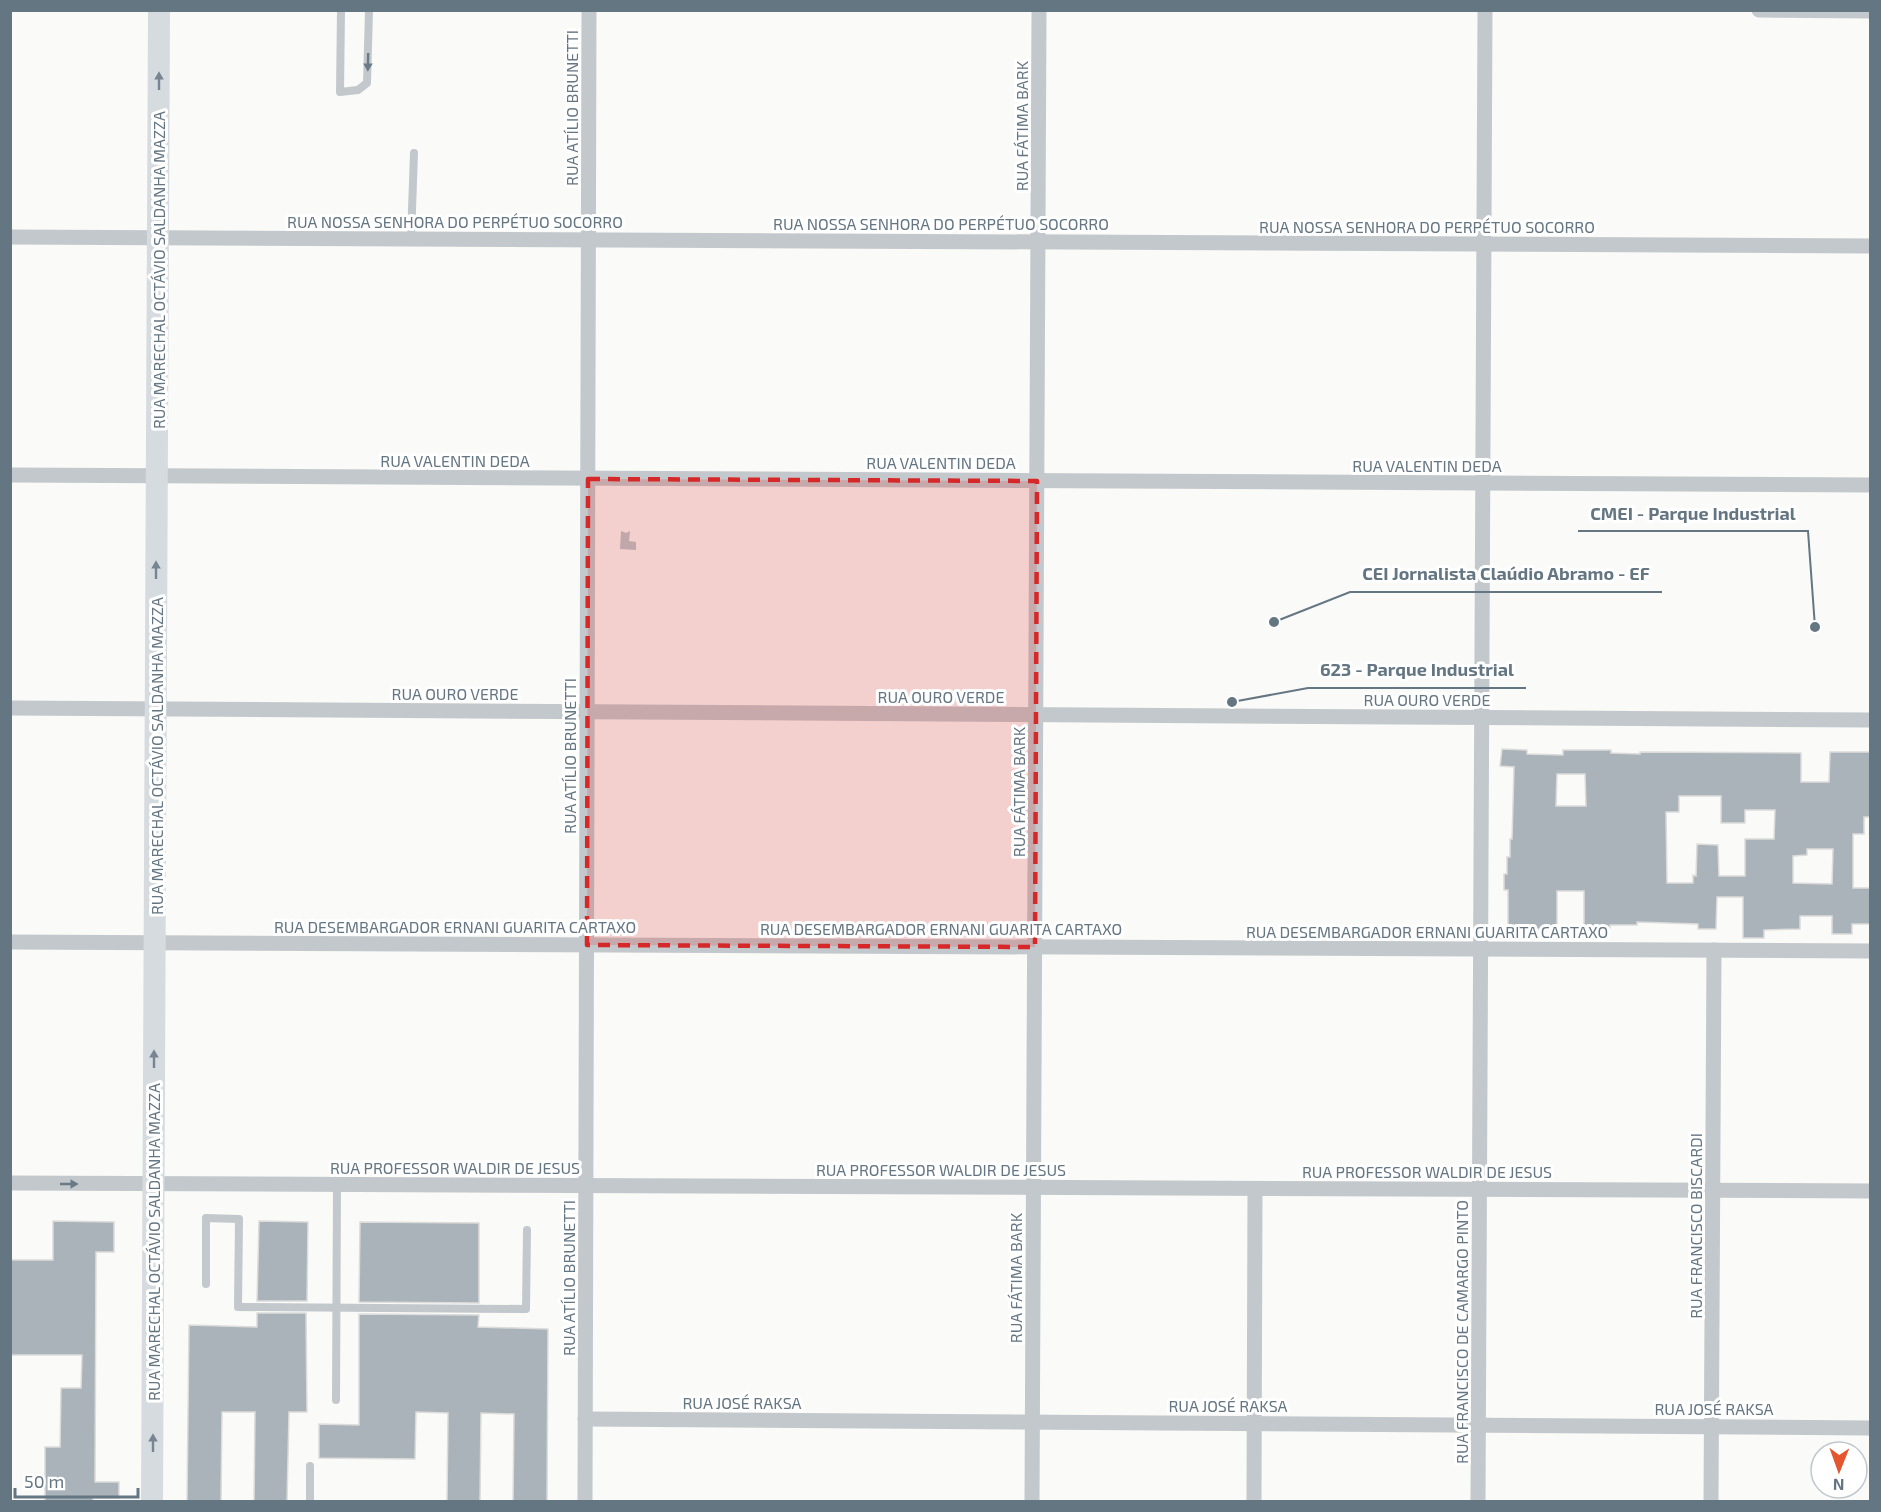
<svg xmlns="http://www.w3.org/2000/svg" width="1881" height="1512" font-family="'Exo 2',sans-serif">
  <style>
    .water { fill: #bbc7cb }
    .building { fill: #aab3b9; stroke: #dcdcda; stroke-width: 1.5; fill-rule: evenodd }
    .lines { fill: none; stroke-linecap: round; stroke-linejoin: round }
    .lane { stroke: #c3c8cc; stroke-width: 8 }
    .street { stroke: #c3c8cc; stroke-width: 15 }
    .primary { stroke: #d6dbdf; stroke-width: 22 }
    .oneway { fill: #6a7a87 }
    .oneway2 { fill: #768591 }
    .marked { fill: #d62828; fill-opacity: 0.2; stroke: #d62828; stroke-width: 4.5; stroke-dasharray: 12 8; stroke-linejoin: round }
    .labels { text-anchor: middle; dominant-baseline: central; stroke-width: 6; stroke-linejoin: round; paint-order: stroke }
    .street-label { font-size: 16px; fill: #657683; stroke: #fff }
    .leader { fill: none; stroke: #657683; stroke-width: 2 }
    .callout-dot { fill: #657683; stroke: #fff; stroke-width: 2 }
    .callout-label { font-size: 18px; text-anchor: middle; font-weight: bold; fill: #657683; stroke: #fff; stroke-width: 6; stroke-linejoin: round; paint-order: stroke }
  </style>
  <rect width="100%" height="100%" fill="#fafaf8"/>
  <!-- water -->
  <polygon class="water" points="621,531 626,533 630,531 629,541 636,542 636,550 620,549"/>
  <!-- building -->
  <g class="building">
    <path d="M1502,749L1527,750V754L1563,755V750H1611V753L1640,754V752L1801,753V782H1829L1830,752H1870V817H1864V834H1853V888H1870V924H1852V934H1832V916H1800V929L1764,930V938H1743V897H1717L1716,929H1698V924L1637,922V925H1610V928L1584,927V891H1557V930L1508,928V890H1504V874H1507V857H1510V839H1512L1514,767L1500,766ZM1557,774H1585L1586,806H1556ZM1679,796H1721V823H1745V810H1775L1774,839H1745V876H1719L1718,845L1697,844L1696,876L1693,875V883H1667L1666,812H1679ZM1807,849H1833L1832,884L1793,883V856L1807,855Z"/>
    <polygon points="53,1221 114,1222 114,1252 96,1252 95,1482 119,1482 119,1498 93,1498 93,1502 45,1502 45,1447 60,1447 61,1388 81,1388 82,1355 10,1355 10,1260 53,1260"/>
    <polygon points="259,1221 308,1222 307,1301 257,1301"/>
    <polygon points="360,1222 479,1223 479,1303 359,1302"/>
    <polygon points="257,1313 306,1313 307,1412 289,1412 287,1502 254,1502 255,1412 222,1412 221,1502 187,1502 189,1325 257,1327"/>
    <polygon points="359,1314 479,1315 478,1327 548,1329 547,1502 513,1502 514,1414 481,1413 480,1502 447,1502 448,1413 416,1412 415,1459 319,1458 319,1424 359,1425"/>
  </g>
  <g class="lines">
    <!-- lane -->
    <g class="lane">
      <polyline points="341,10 340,92 358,90 367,83 369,10"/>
      <polyline points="411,239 414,153"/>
      <polyline points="206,1284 206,1218 239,1219 238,1307 526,1309 527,1230"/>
      <polyline points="336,1400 337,1185"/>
      <polyline points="310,1502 310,1466"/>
    </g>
    <!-- street -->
    <g class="street">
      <polyline points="1759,10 1870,11"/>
      <polyline points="10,237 1870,246"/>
      <polyline points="10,475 1870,485"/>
      <polyline points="10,708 1870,720"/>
      <polyline points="10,942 1870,951"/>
      <polyline points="10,1183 1870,1191"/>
      <polyline points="585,1419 1870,1428"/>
      <polyline points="585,1502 589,10"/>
      <polyline points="1032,1502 1039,10"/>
      <polyline points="1254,1502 1255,1189"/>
      <polyline points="1478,1502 1485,10"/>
      <polyline points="1711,1502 1714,950"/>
    </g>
    <!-- primary -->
    <polyline class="primary" points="152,1502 159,10"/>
  </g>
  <!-- one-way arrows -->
  <defs><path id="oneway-solid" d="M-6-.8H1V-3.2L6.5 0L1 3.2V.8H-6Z" transform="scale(1.5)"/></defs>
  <g class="oneway">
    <use href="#oneway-solid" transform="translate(368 62) rotate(91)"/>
    <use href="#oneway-solid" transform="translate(69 1184)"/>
  </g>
  <g class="oneway2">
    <use href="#oneway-solid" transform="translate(159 81) rotate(-90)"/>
    <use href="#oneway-solid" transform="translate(156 570) rotate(-90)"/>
    <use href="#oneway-solid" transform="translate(154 1059) rotate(-90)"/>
    <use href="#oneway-solid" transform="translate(153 1443) rotate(-90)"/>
  </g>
  <!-- marked area -->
  <path class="marked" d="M588,479L1037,481L1035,947L587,945Z"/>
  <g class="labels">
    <!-- street labels -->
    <g class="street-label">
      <text transform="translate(571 108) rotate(-90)">RUA ATÍLIO BRUNETTI</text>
      <text transform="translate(1021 126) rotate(-90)">RUA FÁTIMA BARK</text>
      <text x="455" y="221">RUA NOSSA SENHORA DO PERPÉTUO SOCORRO</text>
      <text x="941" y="223">RUA NOSSA SENHORA DO PERPÉTUO SOCORRO</text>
      <text x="1427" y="226">RUA NOSSA SENHORA DO PERPÉTUO SOCORRO</text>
      <text transform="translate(158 270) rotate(-90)">RUA MARECHAL OCTÁVIO SALDANHA MAZZA</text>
      <text x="455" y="460">RUA VALENTIN DEDA</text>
      <text x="941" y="462">RUA VALENTIN DEDA</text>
      <text x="1427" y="465">RUA VALENTIN DEDA</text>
      <text x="455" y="693">RUA OURO VERDE</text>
      <text x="941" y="696">RUA OURO VERDE</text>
      <text x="1427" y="699">RUA OURO VERDE</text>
      <text transform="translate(156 756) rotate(-90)">RUA MARECHAL OCTÁVIO SALDANHA MAZZA</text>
      <text transform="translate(569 756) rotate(-90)">RUA ATÍLIO BRUNETTI</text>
      <text transform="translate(1018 792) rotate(-90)">RUA FÁTIMA BARK</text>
      <text x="455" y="926">RUA DESEMBARGADOR ERNANI GUARITA CARTAXO</text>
      <text x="941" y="928">RUA DESEMBARGADOR ERNANI GUARITA CARTAXO</text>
      <text x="1427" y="931">RUA DESEMBARGADOR ERNANI GUARITA CARTAXO</text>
      <text x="455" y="1167">RUA PROFESSOR WALDIR DE JESUS</text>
      <text x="941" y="1169">RUA PROFESSOR WALDIR DE JESUS</text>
      <text x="1427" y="1171">RUA PROFESSOR WALDIR DE JESUS</text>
      <text transform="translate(1695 1226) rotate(-90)">RUA FRANCISCO BISCARDI</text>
      <text transform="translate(153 1242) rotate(-90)">RUA MARECHAL OCTÁVIO SALDANHA MAZZA</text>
      <text transform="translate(568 1278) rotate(-90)">RUA ATÍLIO BRUNETTI</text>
      <text transform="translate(1015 1278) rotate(-90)">RUA FÁTIMA BARK</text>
      <text transform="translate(1461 1332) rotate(-90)">RUA FRANCISCO DE CAMARGO PINTO</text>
      <text x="742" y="1402">RUA JOSÉ RAKSA</text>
      <text x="1228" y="1405">RUA JOSÉ RAKSA</text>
      <text x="1714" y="1408">RUA JOSÉ RAKSA</text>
    </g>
  </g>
  <!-- callouts -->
  <path class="leader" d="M1815 627L1808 531H1578M1274 622L1350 592H1662M1232 702L1308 688H1526"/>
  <g class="callout-dot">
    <circle cx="1815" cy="627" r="6"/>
    <circle cx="1274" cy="622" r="6"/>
    <circle cx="1232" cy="702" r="6"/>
  </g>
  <g class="callout-label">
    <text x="1693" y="520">CMEI - Parque Industrial</text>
    <text x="1506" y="580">CEI Jornalista Claúdio Abramo - EF</text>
    <text x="1417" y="676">623 - Parque Industrial</text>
  </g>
  <!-- border -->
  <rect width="1881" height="1512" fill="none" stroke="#657683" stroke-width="24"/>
  <!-- north arrow -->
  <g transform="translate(1839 1470) rotate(181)"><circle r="28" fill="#ffffff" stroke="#c1c8cd" stroke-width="1.5"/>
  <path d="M0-4.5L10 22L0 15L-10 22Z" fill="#e4572e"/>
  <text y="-9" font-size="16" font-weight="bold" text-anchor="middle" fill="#657683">N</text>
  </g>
  <!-- scale -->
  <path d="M15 1488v9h123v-9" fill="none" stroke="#657683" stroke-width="3"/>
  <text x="24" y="1488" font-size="18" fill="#657683" stroke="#ffffff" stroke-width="4.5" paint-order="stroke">50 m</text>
</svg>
